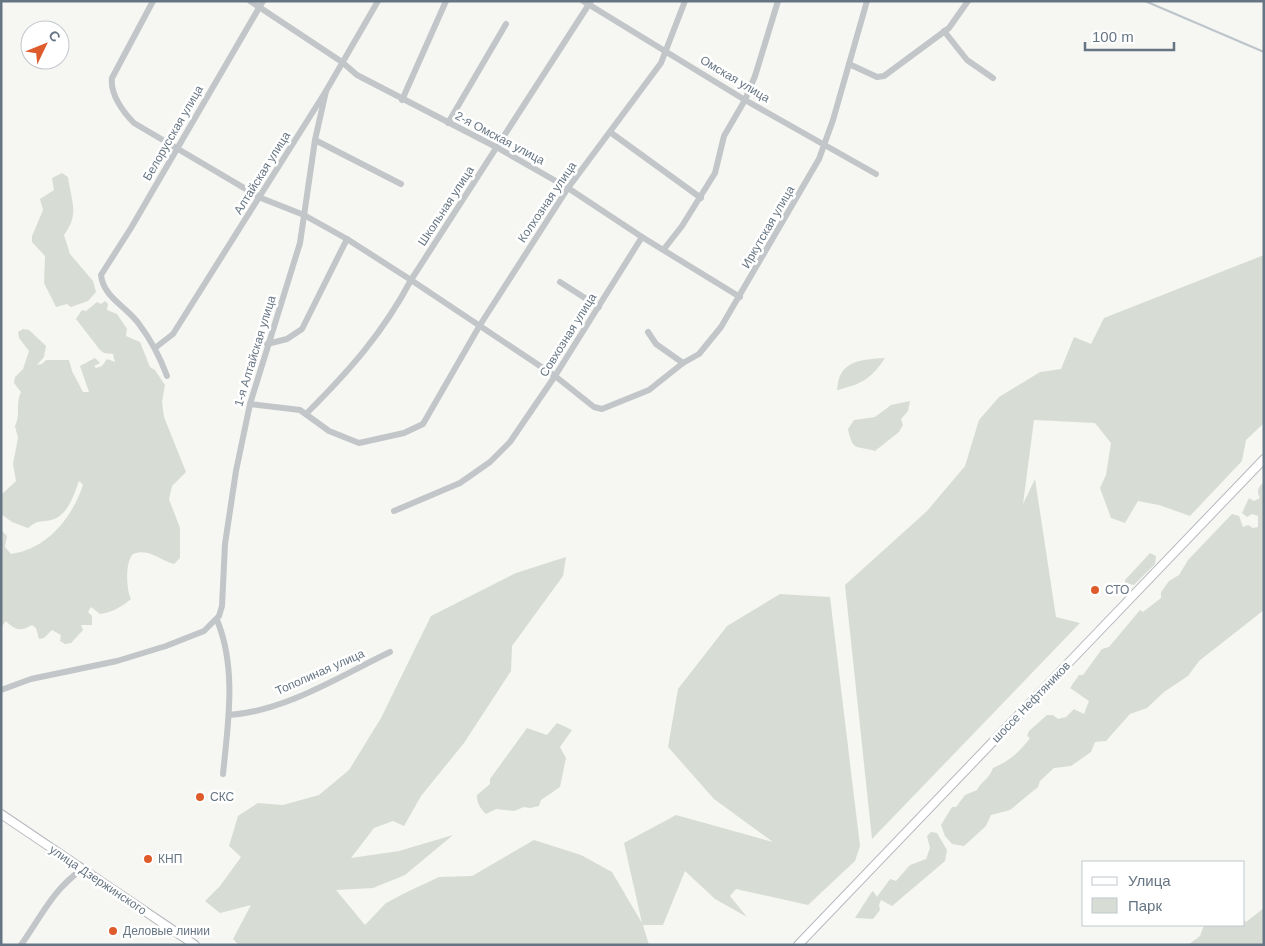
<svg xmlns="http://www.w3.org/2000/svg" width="1265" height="946" font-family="Arial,sans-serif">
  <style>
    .green { fill: #d7ddd4 }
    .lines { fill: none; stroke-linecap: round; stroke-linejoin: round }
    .stream { stroke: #bcc5ca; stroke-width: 2 }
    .major-casing { stroke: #b5b9bd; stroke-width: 10 }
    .minor { stroke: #c2c6c9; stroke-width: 6 }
    .major { stroke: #fff; stroke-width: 8 }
    .poi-dot { fill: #de5c2b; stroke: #fff; stroke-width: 2 }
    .labels { text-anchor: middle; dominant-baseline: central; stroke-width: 5; stroke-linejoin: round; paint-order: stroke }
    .street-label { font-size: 12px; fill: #667583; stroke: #fff }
    .poi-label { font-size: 12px; fill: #667583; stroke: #fff; text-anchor: start }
  </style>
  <rect width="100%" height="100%" fill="#f6f6f3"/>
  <!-- green -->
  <g class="green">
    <path d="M62,173L68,177C71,201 80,214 64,235L70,254L93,281L96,292L88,301L71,307L67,304L56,307L44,283L45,256L32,242V236L43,210L40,199L54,190L52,178Z"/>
    <polygon points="1264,255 1264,423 1246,440 1242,461 1190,516 1159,505 1138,501 1125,523 1111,518 1100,488 1106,475 1111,443 1095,423 1034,420 1023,504 1035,479 1056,617 1080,623 872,839 845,585 927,511 965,466 979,420 999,397 1040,372 1061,369 1074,337 1091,344 1104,318"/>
    <path d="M105,301L108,304L107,310L117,314L127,329L126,336L140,342L150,367L155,370L165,385L162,402L164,417L186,472L172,486L169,499L180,528V558L174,564C159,560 148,548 133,554C125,562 126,589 131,599C123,606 111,613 100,614L91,607L88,612L92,616V625H81L83,630L71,643L65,644L60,641L61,635L52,630L44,638L39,639L36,628L32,625C20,632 15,630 6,621L2,626L1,640V530L7,536L5,547L11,554C47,549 72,518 83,485L79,481C74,495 67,517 51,520C39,523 39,519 28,528L12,522L1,514V495L16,481L13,464L18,438L15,426C21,415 15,403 21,392L14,383L15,377L23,369L29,351L19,338L18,332L23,329L29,330L46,346L44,357L37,365L42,364L46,360H69L72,371L83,392H89L80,366L95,358L100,363L94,366L96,368L102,366L107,359L115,362L113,354L104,353L100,350L76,319L82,310L86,311L97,302L101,304Z"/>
    <path d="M885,358C871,379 862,384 837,390C838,385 838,378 841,374C849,359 871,359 885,358Z"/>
    <path d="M910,401L908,411L901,419L903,425L899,432L875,451C855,445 853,452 848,429L854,420L875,417L891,405Z"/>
    <path d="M1264,482V610L1199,661L1188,676L1164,692L1147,708L1130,714L1106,741L1095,742L1091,752L1071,766L1054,768L1040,781L1038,787L1010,810L991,815L986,826L964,846L952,844L945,836L941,825L952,807H956L965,795L977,790C982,780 988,781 993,768C1010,761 1019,752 1030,738L1027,736L1029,731L1047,715H1053L1058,719L1066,717L1074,709L1084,714L1089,701L1070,688L1079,675H1083L1102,649L1109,647L1140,610L1143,612L1161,598V592L1169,581L1179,575L1188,560L1232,514L1239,516L1243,527L1248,525L1253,528L1258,527V516L1252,514L1247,517L1242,513L1249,498L1254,501L1260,498C1256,491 1258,487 1264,482Z"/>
    <polygon points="1150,553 1156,556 1155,564 1134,585 1125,583 1125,580"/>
    <polygon points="566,557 563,576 512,646 511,671 464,743 421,796 404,826 393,821 374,828 351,858 399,851 453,835 405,875 373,888 336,890 365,925 386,903 407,892 439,877 472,876 534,840 581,855 612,872 642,923 624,843 676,815 773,842 714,799 668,747 678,689 727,626 780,594 830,597 860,846 855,861 808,905 736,889 730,896 747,917 715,899 685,871 663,925 643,925 649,945 239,945 233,939 251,905 220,913 205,901 220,886 241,857 229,846 238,816 258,803 283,805 319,795 349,770 381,718 431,616 516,573"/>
    <path d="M557,723L572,730L560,747L566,758L560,787L541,800L539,806L530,808L524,807L514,811L496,809L486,814C481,810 476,802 477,795L490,784V779L527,728L547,735Z"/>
    <polygon points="931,832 937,833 947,850 945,861 892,906 881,900 879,905 880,910 873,919 855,918 871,893 873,891 877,897 890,879 896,881 910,865 926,859 930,848 927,836"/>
    <polygon points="1264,908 1264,945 1188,945 1200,936 1204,925 1244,925 1244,920 1246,922"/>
  </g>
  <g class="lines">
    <!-- stream -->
    <polyline class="stream" points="1145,1 1264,52"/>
    <defs>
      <g id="major">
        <polyline points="1,814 195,945"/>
        <polyline points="798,945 1264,459"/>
      </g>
    </defs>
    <!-- major casing -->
    <use href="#major" class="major-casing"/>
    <!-- minor -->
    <g class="minor">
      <path d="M153,1L112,78C110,94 123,112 134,123L261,198L304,215L347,239L411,280L555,376L594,407L602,409L649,390L683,363L699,354L721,327L819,159L833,120L867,1"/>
      <polyline points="250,1 342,62 357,75 498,148 568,188 642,237 740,297"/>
      <polyline points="583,1 745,100 876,174"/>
      <polyline points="944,31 967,60 993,78"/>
      <polyline points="849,64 877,77 884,76 949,28 968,1"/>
      <polyline points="402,100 446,1"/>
      <polyline points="448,123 506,24"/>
      <polyline points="610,132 701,198"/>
      <polyline points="315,140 401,184"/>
      <polyline points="664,249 682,226 715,173 724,136 745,100 755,76 778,1"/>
      <polyline points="560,282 599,307"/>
      <polyline points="648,332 656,344 683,363"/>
      <polyline points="267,344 287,339 302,329 347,239"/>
      <polyline points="155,348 173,334 326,91 378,1"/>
      <path d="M167,376C160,357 151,340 139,324C127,307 103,297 101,275L131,228L263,1"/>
      <polyline points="250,404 300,410 329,431 359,443 404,433 423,424 480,325 568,188 661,63 685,1"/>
      <path d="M307,413C349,371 383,333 411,280L591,1"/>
      <polyline points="394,511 460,483 490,462 510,442 555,376 642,237"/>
      <path d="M217,620C237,668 228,724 223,774"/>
      <polyline points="1,690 31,679 117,661 166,646 204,631 219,616 222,606 225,544 236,471 250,404 300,243 315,140 326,91"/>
      <path d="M229,715C286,711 340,676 390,652"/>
      <path d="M21,945C43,914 51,892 82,869"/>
    </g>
    <!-- major -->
    <use href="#major" class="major"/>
  </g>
  <!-- markers -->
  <g class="poi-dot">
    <circle cx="1095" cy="590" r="5"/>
    <circle cx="200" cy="797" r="5"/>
    <circle cx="148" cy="859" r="5"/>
    <circle cx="113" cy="931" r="5"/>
  </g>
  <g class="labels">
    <!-- street labels -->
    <g class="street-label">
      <text transform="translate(735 79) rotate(31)">Омская улица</text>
      <text transform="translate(173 133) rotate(-60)">Белорусская улица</text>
      <text transform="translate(500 138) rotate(28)">2-я Омская улица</text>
      <text transform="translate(262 173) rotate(-58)">Алтайская улица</text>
      <text transform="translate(547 202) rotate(-56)">Колхозная улица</text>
      <text transform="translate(446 206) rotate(-57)">Школьная улица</text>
      <text transform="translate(768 227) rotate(-60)">Иркутская улица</text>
      <text transform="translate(568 335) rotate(-58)">Совхозная улица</text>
      <text transform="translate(255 351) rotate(-73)">1-я Алтайская улица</text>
      <text transform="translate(320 672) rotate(-24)">Тополиная улица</text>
      <text transform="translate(1031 702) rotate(-46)">шоссе Нефтяников</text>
      <text transform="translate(98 880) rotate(34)">улица Дзержинского</text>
    </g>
    <!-- poi labels -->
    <g class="poi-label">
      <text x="1105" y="590">СТО</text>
      <text x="210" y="797">СКС</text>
      <text x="158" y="859">КНП</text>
      <text x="123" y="931">Деловые линии</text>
    </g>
  </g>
  <!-- border -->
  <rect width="1265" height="946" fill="none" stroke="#667583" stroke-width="5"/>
  <!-- legend -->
  <rect x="1082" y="861" width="162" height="65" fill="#ffffff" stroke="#c2c8cd"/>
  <rect x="1092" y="877" width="25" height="8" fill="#ffffff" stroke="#c2c8cd"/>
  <text x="1128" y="886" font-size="15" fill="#667583">Улица</text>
  <rect x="1092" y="898" width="25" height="15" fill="#d7ddd4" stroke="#c2c8cd"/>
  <text x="1128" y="911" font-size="15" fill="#667583">Парк</text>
  <!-- north arrow -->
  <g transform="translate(45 45) rotate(47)"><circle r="24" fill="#ffffff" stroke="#c2c8cd"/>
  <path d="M0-4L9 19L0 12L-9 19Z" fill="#de5c2b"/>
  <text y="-8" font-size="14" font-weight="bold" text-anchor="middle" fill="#667583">С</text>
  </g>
  <!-- scale -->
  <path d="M1085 42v8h89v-8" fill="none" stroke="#667583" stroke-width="2.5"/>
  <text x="1092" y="42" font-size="15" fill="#667583" stroke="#ffffff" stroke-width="4" paint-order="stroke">100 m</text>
</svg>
